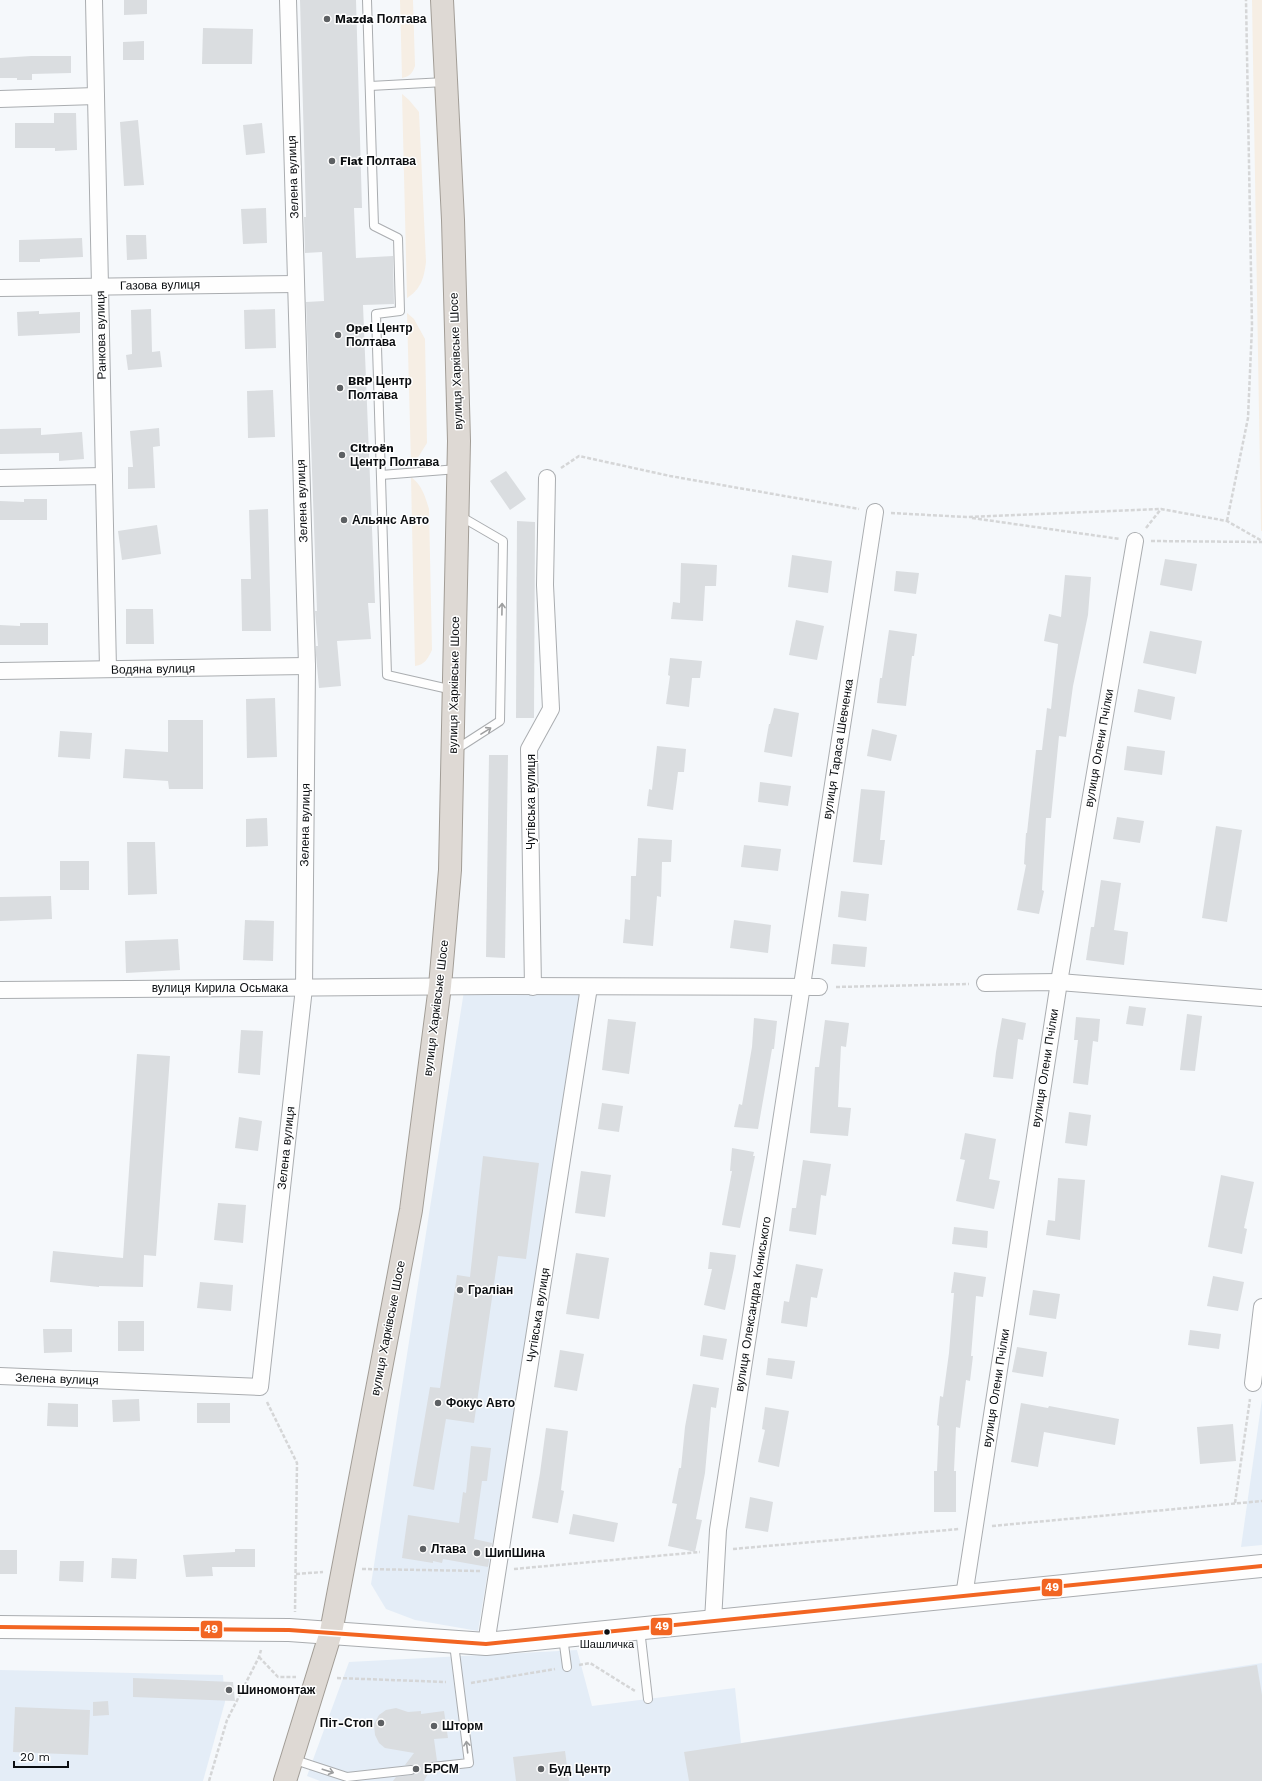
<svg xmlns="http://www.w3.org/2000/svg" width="1262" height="1781" font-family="'Work Sans',sans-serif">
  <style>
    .built { fill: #e4edf7 }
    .green { fill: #f6eee4 }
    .building { fill: #dadde0 }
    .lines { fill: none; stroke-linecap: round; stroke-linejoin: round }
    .service-casing { stroke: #aaadb0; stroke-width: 10 }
    .minor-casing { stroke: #aaadb0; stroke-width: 18 }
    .secondary-casing { stroke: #aaadb0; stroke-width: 24 }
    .trunk-casing { stroke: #a29d96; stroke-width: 24 }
    .path { stroke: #d5d6d7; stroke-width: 2.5; stroke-dasharray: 4 2; stroke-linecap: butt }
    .service { stroke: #fefefe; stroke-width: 8 }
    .minor { stroke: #fefefe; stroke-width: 16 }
    .secondary { stroke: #fefefe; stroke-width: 22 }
    .trunk { stroke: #ded9d4; stroke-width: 22 }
    .bus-1-casing { stroke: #fff; stroke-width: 7 }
    .bus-1 { stroke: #f26522; stroke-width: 4 }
    .oneway { stroke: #9d9e9f }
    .poi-dot { fill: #5d6063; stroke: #fff; stroke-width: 1.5 }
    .bus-dot { fill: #0b0e11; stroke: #fff; stroke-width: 1.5 }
    .labels { text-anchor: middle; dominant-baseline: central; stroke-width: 3; stroke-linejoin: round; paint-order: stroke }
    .bus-label { font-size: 11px; fill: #0b0e11; stroke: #fff }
    .poi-label { font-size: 12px; font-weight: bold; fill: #0b0e11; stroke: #fff; text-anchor: start }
    .street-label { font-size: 12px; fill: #0b0e11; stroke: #fff }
    .line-badge { stroke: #fff; stroke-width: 1.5 }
    .badge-label { font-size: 11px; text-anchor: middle; font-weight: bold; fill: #fff }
  </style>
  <rect width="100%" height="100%" fill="#f5f8fb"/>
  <!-- built -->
  <g class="built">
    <polygon points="464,991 583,995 478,1631 415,1620 386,1609 371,1584"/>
    <polygon points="1262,1399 1262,1545 1241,1547"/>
    <polygon points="577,1650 592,1706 735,1688 741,1743 1262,1663 1262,1781 320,1781 307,1776 349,1662"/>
    <polygon points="0,1670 223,1675 225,1702 203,1781 0,1781"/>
  </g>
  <!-- green -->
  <g class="green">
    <path d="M400,0H413L415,66C412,74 410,76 402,78Z"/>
    <polygon points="1252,0 1262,0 1262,531 1261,531"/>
    <path d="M402,94L409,100L419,112L426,262C424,278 421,289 407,298Z"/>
    <polygon points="407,313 414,319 425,339 427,443 417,459 411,464"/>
    <path d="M411,477C422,485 425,496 429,509L432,650C428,658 425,665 415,666Z"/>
  </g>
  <!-- building -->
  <g class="building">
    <polygon points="124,0 147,0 147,14 124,15"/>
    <polygon points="300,0 356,0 362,208 354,208 356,258 393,256 394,304 363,305 375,603 368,603 371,639 337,641 341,686 319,688 316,655 316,646 318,646 315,611 317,611 306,302 324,301 322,252 305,253 304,217 306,217"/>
    <polygon points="203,28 253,29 252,64 202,64"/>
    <polygon points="144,41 144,60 123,60 123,42"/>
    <polygon points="31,56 71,56 71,73 32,74 32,80 17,80 17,78 0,78 0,58"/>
    <polygon points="54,113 76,113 77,150 55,151 55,148 15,148 15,123 54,123"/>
    <polygon points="138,120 144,185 124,186 120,122"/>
    <polygon points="262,123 265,153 246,155 243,125"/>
    <polygon points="266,208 267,243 243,244 241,209"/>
    <polygon points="126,235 146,235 147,259 127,260"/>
    <polygon points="82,238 83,257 40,259 40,262 19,262 19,240"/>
    <polygon points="151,309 152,352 160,351 162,367 128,370 126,355 132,354 131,310"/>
    <polygon points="275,309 276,348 245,349 244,310"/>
    <polygon points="39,311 39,314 80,312 80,333 18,336 17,312"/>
    <polygon points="273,390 275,437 248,438 247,391"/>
    <polygon points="41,428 41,435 82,432 84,459 59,461 59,453 0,454 0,429"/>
    <polygon points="159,428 160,446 153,447 155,488 128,489 128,467 133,467 130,431"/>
    <polygon points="506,471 526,499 510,510 490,481"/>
    <polygon points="24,499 47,499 47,520 0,520 0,501 24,502"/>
    <polygon points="268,509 271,631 242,631 241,579 251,579 249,510"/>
    <polygon points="517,521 535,522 534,718 516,718"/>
    <polygon points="157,525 161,554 122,560 118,531"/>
    <polygon points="792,555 832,561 828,593 788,587"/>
    <polygon points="1165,559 1197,564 1192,591 1160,585"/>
    <polygon points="681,563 717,565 716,586 705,586 703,621 671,619 673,602 680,603"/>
    <polygon points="896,571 919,573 916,594 894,591"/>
    <polygon points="1065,575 1091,577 1088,615 1073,686 1066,737 1059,736 1051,818 1046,818 1042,890 1044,891 1039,914 1017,910 1026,865 1024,864 1026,833 1027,833 1036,750 1042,750 1047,708 1051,709 1058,644 1044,641 1049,614 1061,617"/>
    <polygon points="126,609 153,609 154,644 126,644"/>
    <polygon points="796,620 824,626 817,660 789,655"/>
    <polygon points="20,623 48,623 48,645 0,645 0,625 20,626"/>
    <polygon points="889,630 917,634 914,656 912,656 906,706 877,703 880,678 882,678"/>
    <polygon points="1150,631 1202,641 1196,674 1143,663"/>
    <polygon points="670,658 702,661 700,678 692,678 689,707 666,704 670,676 668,675"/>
    <polygon points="1138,689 1175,697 1171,720 1134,712"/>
    <polygon points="275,698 277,757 247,758 246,699"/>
    <polygon points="774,708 799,713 792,757 764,752 769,724 770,724"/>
    <polygon points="168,720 203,720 203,789 169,789 168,781 123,778 125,749 168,752"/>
    <polygon points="872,729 897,735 891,761 867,756"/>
    <polygon points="60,731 92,733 90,759 58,757"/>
    <polygon points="657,746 686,749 684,772 678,772 673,810 647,806 649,789 652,790"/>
    <polygon points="1127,746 1165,751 1162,775 1124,770"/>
    <polygon points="489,755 508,755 505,958 486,957"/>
    <polygon points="760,782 791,786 788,806 758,802"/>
    <polygon points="861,789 885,791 880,840 885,840 882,865 853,862"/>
    <polygon points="1117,817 1144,821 1140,843 1113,839"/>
    <polygon points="267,818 268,846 246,847 246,819"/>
    <polygon points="1216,826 1242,830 1227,922 1202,918"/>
    <polygon points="638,838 672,840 671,862 662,862 661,897 657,896 653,946 623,943 625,919 630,920 631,876 636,876"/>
    <polygon points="127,842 155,842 157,894 128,895"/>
    <polygon points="744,845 781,849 778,871 741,867"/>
    <rect x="60" y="861" width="29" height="29"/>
    <polygon points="1101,880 1121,883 1114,930 1128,932 1124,965 1086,960 1091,927 1094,927"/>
    <polygon points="841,891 869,894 866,921 838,917"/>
    <polygon points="51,896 52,919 0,921 0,897"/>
    <polygon points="245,920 274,921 273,961 243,960"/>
    <polygon points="734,920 771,925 768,953 730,948"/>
    <polygon points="178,939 180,970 126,973 125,941"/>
    <polygon points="833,944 867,947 865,967 831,964"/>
    <polygon points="1129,1006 1146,1008 1143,1026 1126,1024"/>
    <polygon points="1187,1014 1202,1016 1195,1071 1180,1070"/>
    <polygon points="1076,1017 1100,1019 1098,1042 1093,1041 1088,1085 1073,1083 1078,1040 1074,1040"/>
    <polygon points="754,1018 777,1021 774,1049 772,1049 758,1129 734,1127 739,1104 742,1105 752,1047"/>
    <polygon points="1002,1018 1026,1023 1023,1040 1018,1039 1013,1079 993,1077 996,1052"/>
    <polygon points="608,1019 636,1022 629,1074 602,1070"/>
    <polygon points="825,1020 849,1023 846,1047 841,1046 838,1107 851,1108 848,1136 810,1133 815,1067 819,1067"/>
    <polygon points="241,1030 263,1031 260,1075 238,1073"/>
    <polygon points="137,1054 170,1056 156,1256 144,1255 143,1287 99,1286 99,1287 50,1282 53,1251 123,1258"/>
    <polygon points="602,1103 623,1106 619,1132 598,1129"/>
    <polygon points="1069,1112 1091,1115 1087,1146 1065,1143"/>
    <polygon points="239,1117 262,1121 258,1151 235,1148"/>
    <polygon points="965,1133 996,1139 989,1179 1000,1181 994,1209 956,1201 965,1160 960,1159"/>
    <polygon points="732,1148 754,1152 753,1156 755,1156 740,1228 722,1225 732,1171 730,1171"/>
    <polygon points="483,1156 539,1163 526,1259 498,1256 474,1423 446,1419 434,1490 413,1486 430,1387 440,1388 457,1275 470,1277"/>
    <polygon points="803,1160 831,1164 826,1196 821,1195 816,1235 789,1231 792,1208 796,1208"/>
    <polygon points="581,1171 611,1175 605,1217 575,1213"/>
    <polygon points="1221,1175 1254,1182 1244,1228 1247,1229 1242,1254 1208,1247"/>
    <polygon points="1058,1178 1085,1180 1080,1240 1046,1235 1048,1220 1055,1221"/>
    <polygon points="218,1203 246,1205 243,1243 214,1240"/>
    <polygon points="954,1227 988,1231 987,1248 952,1244"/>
    <polygon points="710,1252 736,1255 734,1268 725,1310 704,1305 712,1269 708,1269"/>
    <polygon points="576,1253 609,1258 599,1319 566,1314"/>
    <polygon points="796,1264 823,1269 817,1298 811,1297 807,1327 781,1323 784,1301 789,1302"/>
    <polygon points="954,1272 986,1277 983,1297 976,1296 971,1356 973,1356 970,1381 966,1380 960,1428 956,1427 954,1471 956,1471 956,1512 934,1512 934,1471 937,1471 939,1426 937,1425 940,1396 943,1397 949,1353 954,1293 951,1293"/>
    <polygon points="1213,1276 1244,1282 1238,1311 1207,1306"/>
    <polygon points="200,1282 233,1285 231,1311 197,1308"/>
    <polygon points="1033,1290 1060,1294 1056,1319 1029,1315"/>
    <rect x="118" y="1321" width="26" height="30"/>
    <polygon points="43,1329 72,1329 72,1352 44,1353"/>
    <polygon points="1190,1330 1221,1334 1219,1349 1188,1345"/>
    <polygon points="703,1335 727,1339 723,1360 700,1356"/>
    <polygon points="1017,1347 1047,1352 1043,1377 1012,1372"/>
    <polygon points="560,1350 584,1354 577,1391 554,1387"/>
    <polygon points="768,1358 795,1361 792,1379 766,1375"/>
    <polygon points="693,1384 719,1388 716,1408 711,1407 705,1473 696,1519 702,1520 695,1552 668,1546 677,1504 672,1503 679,1468 681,1468 685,1427"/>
    <polygon points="139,1399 140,1421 113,1422 112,1400"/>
    <polygon points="48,1403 78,1404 78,1427 47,1426"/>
    <rect x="197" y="1403" width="33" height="20"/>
    <polygon points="1021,1403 1048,1408 1049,1406 1119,1419 1115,1445 1044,1432 1038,1467 1011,1462"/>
    <polygon points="765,1407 789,1411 779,1467 758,1462 765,1430 762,1429"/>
    <polygon points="1233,1424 1236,1461 1200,1464 1197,1427"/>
    <polygon points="546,1428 568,1431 561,1490 564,1491 558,1523 532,1518 540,1473"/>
    <polygon points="471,1446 491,1448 487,1481 482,1481 474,1539 492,1543 488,1567 443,1559 442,1563 433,1561 433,1563 402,1558 408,1515 459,1523 463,1492 466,1493"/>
    <polygon points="750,1497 773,1502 768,1532 745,1528"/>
    <polygon points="573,1514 618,1523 614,1542 569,1534"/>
    <polygon points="235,1549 255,1549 255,1567 212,1567 213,1576 186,1577 183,1555 235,1552"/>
    <rect x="0" y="1550" width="17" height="24"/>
    <polygon points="112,1558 137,1559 136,1579 111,1578"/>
    <polygon points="60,1561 84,1561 83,1582 59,1581"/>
    <polygon points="1257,1665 1262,1695 1262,1781 689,1781 684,1752"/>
    <polygon points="133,1678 233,1682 235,1701 133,1697"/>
    <polygon points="108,1701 109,1715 93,1716 93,1702"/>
    <polygon points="15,1707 90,1710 88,1755 13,1752"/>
    <polygon points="396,1708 408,1712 421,1711 421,1714 444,1711 448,1738 434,1739 437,1761 431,1762 427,1764 427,1768 429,1772 424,1781 393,1781 396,1777 412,1775 416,1773 416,1769 414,1765 405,1765 414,1753 385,1748 379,1743 375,1735 374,1724 379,1715 386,1710"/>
    <polygon points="565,1751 569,1781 516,1781 513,1757"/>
  </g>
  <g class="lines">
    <defs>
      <g id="service">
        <polyline points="367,0 374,226 398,238 400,311 376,314 387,675 453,690"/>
        <polyline points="370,86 445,82"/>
        <polyline points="381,475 458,469"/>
        <polyline points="455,750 500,721 503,541 460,516"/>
        <polyline points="640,1629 648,1699"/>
        <polyline points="563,1637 567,1667"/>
        <polyline points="292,1759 347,1777 411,1770"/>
        <polyline points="432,1767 469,1763 454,1644"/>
      </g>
      <g id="minor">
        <polyline points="94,0 108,669"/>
        <polyline points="0,99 96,96"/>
        <polyline points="0,288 296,284"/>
        <polyline points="0,478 104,476"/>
        <polyline points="0,671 307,666"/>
        <polyline points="985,983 1059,982 1262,998"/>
        <polyline points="533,987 529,749 551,709 545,585 547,478"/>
        <polyline points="0,990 494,986 819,987"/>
        <polyline points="0,1376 260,1387 304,988 307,666 288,0"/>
        <polyline points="1253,1383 1262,1307"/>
        <polyline points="964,1596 1059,982 1135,541"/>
        <polyline points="713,1621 718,1530 875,512"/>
        <polyline points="486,1644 589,987"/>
      </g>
      <polyline id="secondary" points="0,1627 289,1630 486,1644 1262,1566"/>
      <polyline id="trunk" points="285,1781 331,1632 411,1210 440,986 450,870 459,441 453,220 442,0"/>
    </defs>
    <!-- service casing -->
    <use href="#service" class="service-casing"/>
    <!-- minor casing -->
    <use href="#minor" class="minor-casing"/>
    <!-- secondary casing -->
    <use href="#secondary" class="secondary-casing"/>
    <!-- trunk casing -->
    <use href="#trunk" class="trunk-casing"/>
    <!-- path -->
    <g class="path">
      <polyline points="561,468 579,456 670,476 859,509"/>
      <polyline points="891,513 966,517 1161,509 1227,521 1262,541"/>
      <polyline points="972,518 1120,539"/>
      <polyline points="1227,521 1248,418 1252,326 1246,0"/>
      <polyline points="1146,528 1161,509"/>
      <polyline points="1151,541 1262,542"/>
      <polyline points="836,987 969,984"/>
      <polyline points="267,1402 297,1463 295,1612"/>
      <polyline points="1235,1503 1250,1399"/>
      <polyline points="992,1526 1262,1501"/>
      <polyline points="733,1549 959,1529"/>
      <polyline points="362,1569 481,1571"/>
      <polyline points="514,1569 700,1552"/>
      <polyline points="296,1574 323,1572"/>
      <polyline points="259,1657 278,1677 296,1677"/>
      <polyline points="579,1665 590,1663 635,1691"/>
      <polyline points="337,1678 446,1682"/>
      <polyline points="471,1683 555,1669"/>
      <polyline points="209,1781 227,1720 259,1657 261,1650"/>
    </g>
    <!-- service -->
    <use href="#service" class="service"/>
    <!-- minor -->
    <use href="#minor" class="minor"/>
    <!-- secondary -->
    <use href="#secondary" class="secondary"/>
    <!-- trunk -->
    <use href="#trunk" class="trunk"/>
    <defs>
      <polyline id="bus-1" points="0,1627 289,1630 486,1644 1262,1566"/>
    </defs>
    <!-- bus-1 casing -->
    <use href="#bus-1" class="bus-1-casing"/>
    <!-- bus-1 -->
    <use href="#bus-1" class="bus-1"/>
  </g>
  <!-- one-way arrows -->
  <defs><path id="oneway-shaft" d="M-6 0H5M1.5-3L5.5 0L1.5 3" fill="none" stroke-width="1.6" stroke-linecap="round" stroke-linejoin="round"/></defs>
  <g class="oneway">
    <use href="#oneway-shaft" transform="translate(502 609) rotate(-89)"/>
    <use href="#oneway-shaft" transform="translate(486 731) rotate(-32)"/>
    <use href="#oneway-shaft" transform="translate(467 1747) rotate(-97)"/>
    <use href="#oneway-shaft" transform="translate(328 1771) rotate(18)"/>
  </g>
  <!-- markers -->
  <g class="poi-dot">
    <circle cx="327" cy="19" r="4"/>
    <circle cx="332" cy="161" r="4"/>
    <circle cx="338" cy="335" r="4"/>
    <circle cx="340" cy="388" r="4"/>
    <circle cx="342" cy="455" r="4"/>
    <circle cx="344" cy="520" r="4"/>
    <circle cx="460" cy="1290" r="4"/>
    <circle cx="438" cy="1403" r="4"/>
    <circle cx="423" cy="1549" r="4"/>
    <circle cx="477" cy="1553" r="4"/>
    <circle cx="229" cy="1690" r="4"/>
    <circle cx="381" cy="1723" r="4"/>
    <circle cx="434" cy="1726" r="4"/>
    <circle cx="416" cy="1769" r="4"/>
    <circle cx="541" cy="1769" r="4"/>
  </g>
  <circle class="bus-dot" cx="607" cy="1632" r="3.5"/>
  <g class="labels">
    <!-- bus labels -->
    <g class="bus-label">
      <text x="607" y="1644">Шашличка</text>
    </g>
    <!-- poi labels -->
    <g class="poi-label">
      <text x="335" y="19">Mazda Полтава</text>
      <text x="340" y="161">Fiat Полтава</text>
      <text x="346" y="328">Opel Центр<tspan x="346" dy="14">Полтава</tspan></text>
      <text x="348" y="381">BRP Центр<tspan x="348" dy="14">Полтава</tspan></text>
      <text x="350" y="448">Citroën<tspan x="350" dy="14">Центр Полтава</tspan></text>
      <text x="352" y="520">Альянс Авто</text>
      <text x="468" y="1290">Граліан</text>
      <text x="446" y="1403">Фокус Авто</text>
      <text x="431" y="1549">Лтава</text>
      <text x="485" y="1553">ШипШина</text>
      <text x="237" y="1690">Шиномонтаж</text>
      <text x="373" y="1723" text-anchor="end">Піт-Стоп</text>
      <text x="442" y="1726">Шторм</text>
      <text x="424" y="1769">БРСМ</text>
      <text x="549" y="1769">Буд Центр</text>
    </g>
    <!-- street labels -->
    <g class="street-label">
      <text transform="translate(293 177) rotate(-92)">Зелена вулиця</text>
      <text transform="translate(160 285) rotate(-1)">Газова вулиця</text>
      <text transform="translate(101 335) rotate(-91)">Ранкова вулиця</text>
      <text transform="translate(456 361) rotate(-92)">вулиця Харківське Шосе</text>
      <text transform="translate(302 501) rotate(-92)">Зелена вулиця</text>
      <text transform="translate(153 669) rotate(-1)">Водяна вулиця</text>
      <text transform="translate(454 685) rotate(-89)">вулиця Харківське Шосе</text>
      <text transform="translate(1099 748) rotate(-80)">вулиця Олени Пчілки</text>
      <text transform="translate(838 749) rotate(-81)">вулиця Тараса Шевченка</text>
      <text transform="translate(531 802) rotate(-90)">Чутівська вулиця</text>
      <text transform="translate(305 825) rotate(-89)">Зелена вулиця</text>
      <text x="220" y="988">вулиця Кирила Осьмака</text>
      <text transform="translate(436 1008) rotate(-83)">вулиця Харківське Шосе</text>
      <text transform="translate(1045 1068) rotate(-81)">вулиця Олени Пчілки</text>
      <text transform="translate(286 1148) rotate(-84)">Зелена вулиця</text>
      <text transform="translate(753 1304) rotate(-81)">вулиця Олександра Кониського</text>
      <text transform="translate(538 1315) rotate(-81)">Чутівська вулиця</text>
      <text transform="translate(388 1328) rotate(-79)">вулиця Харківське Шосе</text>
      <text transform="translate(57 1379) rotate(2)">Зелена вулиця</text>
      <text transform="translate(996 1388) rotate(-81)">вулиця Олени Пчілки</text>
    </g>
  </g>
  <g class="line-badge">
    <rect x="1041" y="1578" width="22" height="19" rx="4" fill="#f26522"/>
    <rect x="650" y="1617" width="23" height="19" rx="4" fill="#f26522"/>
    <rect x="200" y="1620" width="23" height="19" rx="4" fill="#f26522"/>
  </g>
  <g class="badge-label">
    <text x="1052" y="1591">49</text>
    <text x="662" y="1630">49</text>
    <text x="211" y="1633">49</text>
  </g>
  <!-- scale -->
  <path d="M14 1761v6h54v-6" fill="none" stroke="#0b0e11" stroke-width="2"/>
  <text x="20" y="1761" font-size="12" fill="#0b0e11" stroke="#ffffff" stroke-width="3" paint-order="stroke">20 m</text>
</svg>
